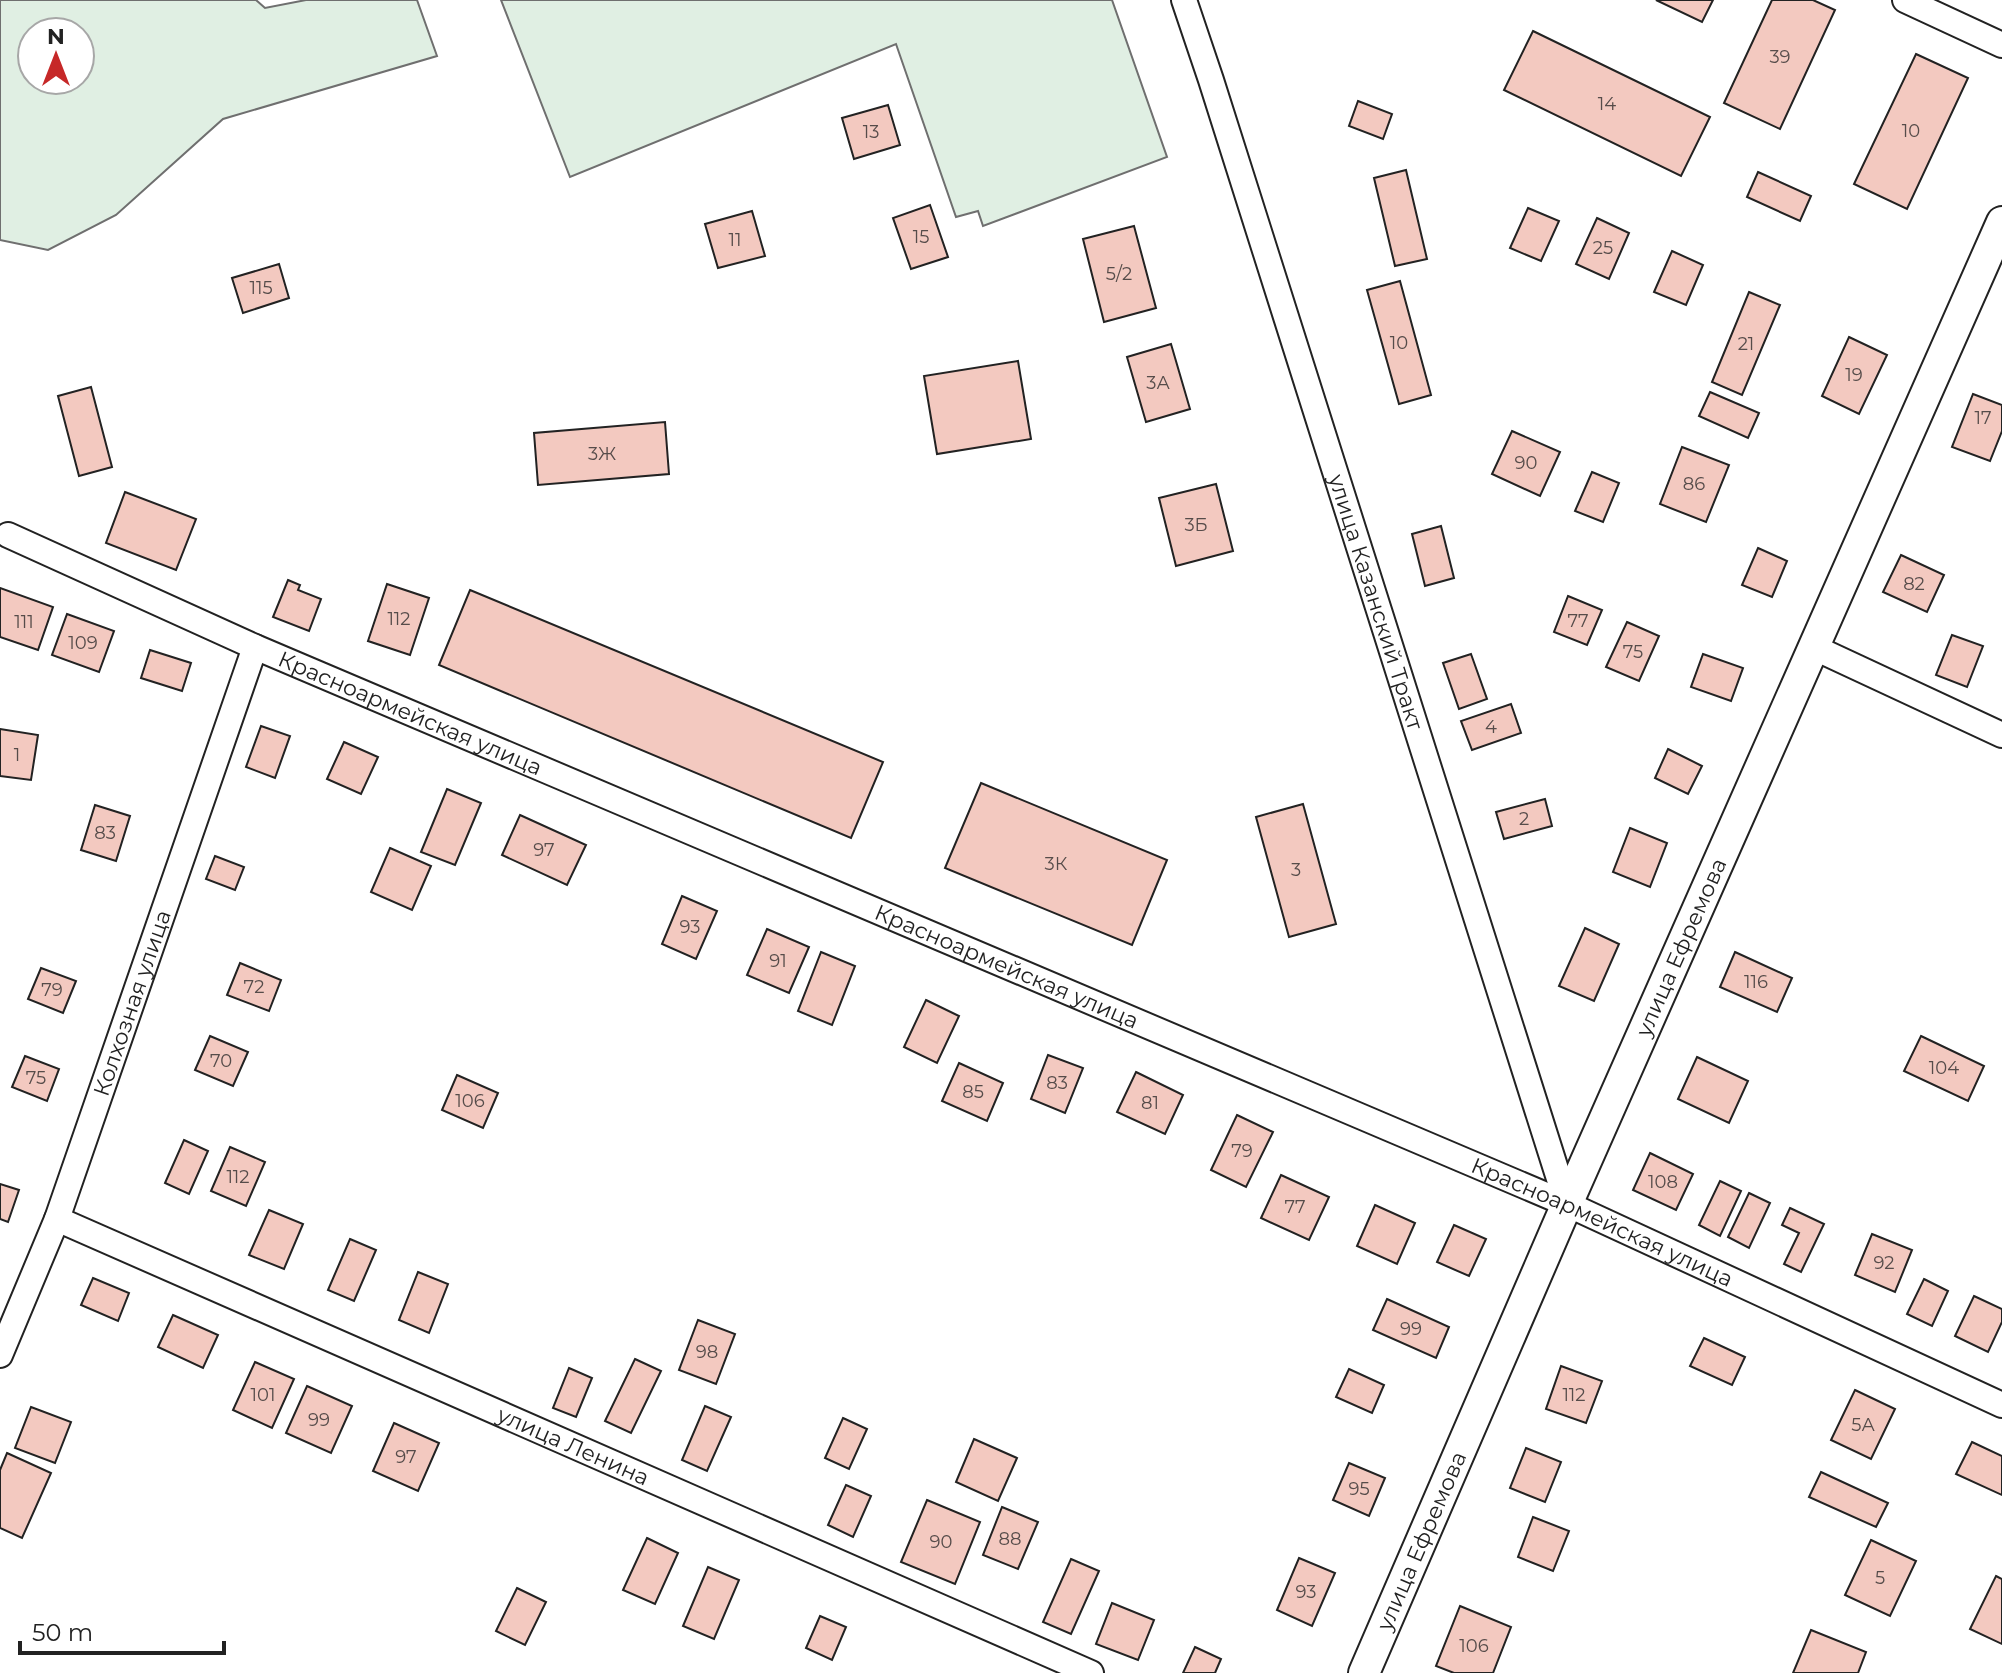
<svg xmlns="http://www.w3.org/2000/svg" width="2002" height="1673" font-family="Montserrat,sans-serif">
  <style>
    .green { fill: #e0efe3; stroke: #6f6f6f; stroke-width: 2; fill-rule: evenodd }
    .building { fill: #f3c9c0; stroke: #222; stroke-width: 2 }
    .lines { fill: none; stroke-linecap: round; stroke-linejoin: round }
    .minor-casing { stroke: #222; stroke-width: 28 }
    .tertiary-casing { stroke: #222; stroke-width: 34 }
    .minor { stroke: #fff; stroke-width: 24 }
    .tertiary { stroke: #fff; stroke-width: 30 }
    .labels { text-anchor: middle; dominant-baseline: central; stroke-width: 6; stroke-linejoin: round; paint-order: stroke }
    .number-label { font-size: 18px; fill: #564c4a }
    .street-label { font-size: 22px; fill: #222; stroke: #fff }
  </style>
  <rect width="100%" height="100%" fill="#fff"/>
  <!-- green -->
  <g class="green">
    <path d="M0,0H256L265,8L306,0H417L437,56L223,119L116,215L48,250L0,240ZM80,32V80H32V32Z"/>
    <polygon points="501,0 1112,0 1167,157 983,226 978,211 956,217 896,44 570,177"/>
  </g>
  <!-- building -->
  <g class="building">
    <polygon points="1656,0 1713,0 1702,22"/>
    <polygon points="1772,0 1813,0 1835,10 1780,129 1724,103"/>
    <polygon points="1533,31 1710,117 1681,176 1504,90"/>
    <polygon points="1916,54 1968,78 1907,209 1854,184"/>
    <polygon points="1358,101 1392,114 1383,139 1349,126"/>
    <polygon points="888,105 900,145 854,159 842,118"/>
    <polygon points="1406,170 1427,259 1395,266 1374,178"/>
    <polygon points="1758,172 1811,196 1800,221 1747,197"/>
    <polygon points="930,205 948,257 911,269 893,218"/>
    <polygon points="1528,208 1559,221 1541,261 1510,248"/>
    <polygon points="752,211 765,256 718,268 705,224"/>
    <polygon points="1597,218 1629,233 1609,279 1576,264"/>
    <polygon points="1134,226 1156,308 1104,322 1083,239"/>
    <polygon points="1672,251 1703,265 1686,305 1654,292"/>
    <polygon points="279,264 289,298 243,313 232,278"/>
    <polygon points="1400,281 1431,395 1399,404 1367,290"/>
    <polygon points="1749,292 1780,305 1742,395 1712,382"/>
    <polygon points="1849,337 1887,355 1859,414 1822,396"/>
    <polygon points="1171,344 1190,409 1146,422 1127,357"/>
    <polygon points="1018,361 1031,439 937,454 924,376"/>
    <polygon points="91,387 112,467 79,476 58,396"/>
    <polygon points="1710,392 1759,413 1748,438 1699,416"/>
    <polygon points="1973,394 2002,405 2002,431 1990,461 1952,447"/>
    <polygon points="665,422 669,474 538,485 534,433"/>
    <polygon points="1512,431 1560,452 1540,496 1492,474"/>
    <polygon points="1682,447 1729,465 1706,522 1660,504"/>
    <polygon points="1592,472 1619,483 1603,522 1575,511"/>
    <polygon points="1216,484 1233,551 1176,566 1159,498"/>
    <polygon points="125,492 196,519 176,570 106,543"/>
    <polygon points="1441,526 1454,578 1425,586 1412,534"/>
    <polygon points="1758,548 1787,561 1772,597 1742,585"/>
    <polygon points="1901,555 1944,575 1927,612 1883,592"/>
    <polygon points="288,580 300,585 298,590 321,599 309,631 273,617"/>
    <polygon points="387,584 429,598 410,655 368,641"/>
    <polygon points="0,588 53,607 38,650 0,637"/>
    <polygon points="470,590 883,762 851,838 439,665"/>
    <polygon points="1568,596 1602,610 1587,645 1554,632"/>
    <polygon points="67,614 114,631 99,672 52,655"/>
    <polygon points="1627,622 1659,636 1639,681 1606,667"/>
    <polygon points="1952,635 1983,646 1967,687 1936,675"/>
    <polygon points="150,650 191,663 182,691 141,678"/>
    <polygon points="1471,654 1487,699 1459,709 1443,663"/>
    <polygon points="1703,654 1743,668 1731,701 1691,687"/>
    <polygon points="1511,704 1521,733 1472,750 1461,721"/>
    <polygon points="261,726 290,736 275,778 246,767"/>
    <polygon points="0,729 38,735 31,780 0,776"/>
    <polygon points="344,742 378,757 361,794 327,779"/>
    <polygon points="1668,749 1702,766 1688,794 1655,778"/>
    <polygon points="981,783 1167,860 1132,945 945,868"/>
    <polygon points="447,789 481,803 455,865 421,852"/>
    <polygon points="1545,799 1552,826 1504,839 1496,812"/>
    <polygon points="1303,804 1336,924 1289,937 1256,817"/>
    <polygon points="95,805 130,816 116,861 81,850"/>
    <polygon points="520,815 586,845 567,885 502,855"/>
    <polygon points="1630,828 1667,843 1650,887 1613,872"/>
    <polygon points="390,848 431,866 412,910 371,892"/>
    <polygon points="215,856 244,867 235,890 206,879"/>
    <polygon points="682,896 717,911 696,959 662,944"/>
    <polygon points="1585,928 1619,944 1594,1001 1559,986"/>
    <polygon points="767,929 809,947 789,993 747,975"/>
    <polygon points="821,952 855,966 832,1025 798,1011"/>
    <polygon points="1735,952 1792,978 1777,1012 1720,987"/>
    <polygon points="240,963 281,980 269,1011 227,995"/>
    <polygon points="41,968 76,981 63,1013 28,999"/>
    <polygon points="926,1000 959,1016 937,1063 904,1047"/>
    <polygon points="210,1036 248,1052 233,1086 195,1070"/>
    <polygon points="1921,1036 1984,1066 1968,1101 1904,1071"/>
    <polygon points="1048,1055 1083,1068 1065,1113 1031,1099"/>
    <polygon points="25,1056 59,1069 47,1101 12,1087"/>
    <polygon points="1697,1057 1748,1081 1729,1123 1678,1099"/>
    <polygon points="959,1063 1003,1083 987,1121 942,1101"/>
    <polygon points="1136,1072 1183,1095 1165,1134 1117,1112"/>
    <polygon points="457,1075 498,1093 483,1128 442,1110"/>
    <polygon points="1237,1115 1273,1132 1246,1187 1211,1170"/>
    <polygon points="184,1140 208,1151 189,1194 165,1183"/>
    <polygon points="230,1147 265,1162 246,1206 211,1191"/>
    <polygon points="1650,1153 1693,1174 1676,1210 1633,1190"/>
    <polygon points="1281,1175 1329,1197 1309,1240 1261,1218"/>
    <polygon points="1720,1181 1741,1191 1720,1236 1699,1225"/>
    <polygon points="0,1184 19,1190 8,1222 0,1219"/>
    <polygon points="1749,1193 1770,1203 1749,1248 1728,1237"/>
    <polygon points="1375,1205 1415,1223 1397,1264 1357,1246"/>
    <polygon points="1790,1208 1824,1224 1801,1272 1784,1264 1799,1233 1782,1225"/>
    <polygon points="269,1210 303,1224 284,1269 249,1255"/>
    <polygon points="1454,1225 1486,1239 1469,1276 1437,1262"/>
    <polygon points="1872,1234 1912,1250 1895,1292 1855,1275"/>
    <polygon points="350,1239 376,1250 354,1301 328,1290"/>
    <polygon points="418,1272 448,1284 429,1333 399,1320"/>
    <polygon points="93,1278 129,1293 118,1321 81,1305"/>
    <polygon points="1924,1279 1948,1291 1932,1326 1907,1314"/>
    <polygon points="1974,1296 2002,1309 2002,1322 1988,1352 1955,1336"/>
    <polygon points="1387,1299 1449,1327 1436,1358 1373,1330"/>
    <polygon points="173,1315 218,1335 203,1368 158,1347"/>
    <polygon points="698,1320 735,1334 716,1384 679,1370"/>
    <polygon points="1704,1338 1745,1357 1732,1385 1690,1366"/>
    <polygon points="635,1359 661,1371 631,1433 605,1421"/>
    <polygon points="255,1362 294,1379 272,1428 233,1410"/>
    <polygon points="1561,1366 1602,1381 1586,1423 1546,1409"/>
    <polygon points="569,1368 592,1378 576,1417 553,1408"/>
    <polygon points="1349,1369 1384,1385 1372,1413 1336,1397"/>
    <polygon points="307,1386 352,1406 331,1453 286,1433"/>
    <polygon points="1855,1390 1895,1409 1871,1459 1831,1440"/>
    <polygon points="705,1406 731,1417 707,1471 682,1460"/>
    <polygon points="31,1407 71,1422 55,1463 15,1448"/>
    <polygon points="843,1418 867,1429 849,1469 825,1458"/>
    <polygon points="394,1423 439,1443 418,1491 373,1471"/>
    <polygon points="974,1439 1017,1458 998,1501 956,1482"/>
    <polygon points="1972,1442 2002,1456 2002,1495 1956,1474"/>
    <polygon points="1526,1448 1561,1462 1545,1502 1510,1488"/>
    <polygon points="7,1453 51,1473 22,1538 0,1528 0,1470"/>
    <polygon points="1349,1463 1385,1478 1369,1516 1333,1500"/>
    <polygon points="1821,1472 1888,1503 1876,1527 1809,1497"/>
    <polygon points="846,1485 871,1496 853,1537 828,1525"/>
    <polygon points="927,1500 980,1522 955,1584 901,1562"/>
    <polygon points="1002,1507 1038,1522 1018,1569 983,1555"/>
    <polygon points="1533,1517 1569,1531 1553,1571 1518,1557"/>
    <polygon points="647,1538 678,1553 655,1604 623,1590"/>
    <polygon points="1871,1540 1916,1561 1890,1616 1845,1595"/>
    <polygon points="1299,1558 1335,1573 1312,1626 1277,1610"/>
    <polygon points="1071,1559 1099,1571 1071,1634 1043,1622"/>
    <polygon points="708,1567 739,1580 714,1639 683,1626"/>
    <polygon points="1996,1576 2002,1579 2002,1644 1970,1629"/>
    <polygon points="517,1588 546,1602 525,1645 496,1631"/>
    <polygon points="1112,1603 1154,1620 1138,1660 1096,1644"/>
    <polygon points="1460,1606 1511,1627 1493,1673 1454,1673 1436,1666"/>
    <polygon points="820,1616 846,1627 832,1660 806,1648"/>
    <polygon points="1811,1630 1866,1652 1858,1673 1793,1673"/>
    <polygon points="1195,1647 1221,1659 1215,1673 1183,1673"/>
  </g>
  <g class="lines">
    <defs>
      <g id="minor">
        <path id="s1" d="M1184,0L1211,80L1567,1204"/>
        <polyline points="1905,0 2002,45"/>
        <path id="s2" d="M8,535L255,647L1567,1204L2002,1405"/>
        <polyline points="1813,647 2002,735"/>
        <path id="s3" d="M57,1219L1091,1673"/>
        <path id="s4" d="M0,1355L57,1219L255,647"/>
      </g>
      <g id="tertiary">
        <path id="s5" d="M1364,1673L1567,1204L2002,222"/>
      </g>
    </defs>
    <!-- minor casing -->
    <use href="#minor" class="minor-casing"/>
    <!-- tertiary casing -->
    <use href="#tertiary" class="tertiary-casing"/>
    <!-- minor -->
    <use href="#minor" class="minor"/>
    <!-- tertiary -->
    <use href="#tertiary" class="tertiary"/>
  </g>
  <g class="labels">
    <!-- number labels -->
    <g class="number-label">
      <text x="1780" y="57">39</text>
      <text x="1607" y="104">14</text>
      <text x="1911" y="131">10</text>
      <text x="871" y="132">13</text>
      <text x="921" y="237">15</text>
      <text x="735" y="240">11</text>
      <text x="1603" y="248">25</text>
      <text x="1119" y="274">5/2</text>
      <text x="261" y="288">115</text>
      <text x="1399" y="343">10</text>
      <text x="1746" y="344">21</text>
      <text x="1854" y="375">19</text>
      <text x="1158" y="383">3А</text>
      <text x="1983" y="418">17</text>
      <text x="602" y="454">3Ж</text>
      <text x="1526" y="463">90</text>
      <text x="1694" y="484">86</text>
      <text x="1196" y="525">3Б</text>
      <text x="1914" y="584">82</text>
      <text x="399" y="619">112</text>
      <text x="1578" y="621">77</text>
      <text x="24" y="622">111</text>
      <text x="83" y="643">109</text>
      <text x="1633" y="652">75</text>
      <text x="1491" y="727">4</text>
      <text x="17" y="755">1</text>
      <text x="1524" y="819">2</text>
      <text x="105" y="833">83</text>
      <text x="544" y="850">97</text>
      <text x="1056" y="864">3К</text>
      <text x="1296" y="870">3</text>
      <text x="690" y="927">93</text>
      <text x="778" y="961">91</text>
      <text x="1756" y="982">116</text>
      <text x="254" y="987">72</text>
      <text x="52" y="990">79</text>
      <text x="221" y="1061">70</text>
      <text x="1944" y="1068">104</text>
      <text x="36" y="1078">75</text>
      <text x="1057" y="1083">83</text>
      <text x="973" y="1092">85</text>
      <text x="470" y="1101">106</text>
      <text x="1150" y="1103">81</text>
      <text x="1242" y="1151">79</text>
      <text x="238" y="1177">112</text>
      <text x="1663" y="1182">108</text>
      <text x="1295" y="1207">77</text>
      <text x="1884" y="1263">92</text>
      <text x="1411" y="1329">99</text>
      <text x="707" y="1352">98</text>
      <text x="263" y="1395">101</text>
      <text x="1574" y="1395">112</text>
      <text x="319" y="1420">99</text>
      <text x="1863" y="1425">5А</text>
      <text x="406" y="1457">97</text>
      <text x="1359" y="1489">95</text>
      <text x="1010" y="1539">88</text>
      <text x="941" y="1542">90</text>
      <text x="1880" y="1578">5</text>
      <text x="1306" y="1592">93</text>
      <text x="1474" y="1646">106</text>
    </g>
    <!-- street labels -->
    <g class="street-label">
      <text stroke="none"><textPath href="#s1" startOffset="632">улица Казанский Тракт</textPath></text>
      <text stroke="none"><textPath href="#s2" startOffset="440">Красноармейская улица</textPath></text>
      <text stroke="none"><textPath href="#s5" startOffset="792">улица Ефремова</textPath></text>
      <text stroke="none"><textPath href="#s2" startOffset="1088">Красноармейская улица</textPath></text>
      <text stroke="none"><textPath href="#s4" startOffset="376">Колхозная улица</textPath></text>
      <text stroke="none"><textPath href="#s2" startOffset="1736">Красноармейская улица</textPath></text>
      <text stroke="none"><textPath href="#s3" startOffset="564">улица Ленина</textPath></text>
      <text stroke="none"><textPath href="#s5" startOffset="144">улица Ефремова</textPath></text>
    </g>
  </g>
  <!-- north arrow -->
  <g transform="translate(56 56)"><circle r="38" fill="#ffffff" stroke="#a7a7a7" stroke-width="2"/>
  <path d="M0-6L14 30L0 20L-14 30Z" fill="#c62828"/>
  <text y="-12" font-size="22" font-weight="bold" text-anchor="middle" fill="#222222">N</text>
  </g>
  <!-- scale -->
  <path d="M20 1641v12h204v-12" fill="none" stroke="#222222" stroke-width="4"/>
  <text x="32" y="1641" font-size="24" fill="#222222" stroke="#ffffff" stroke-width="6" paint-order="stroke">50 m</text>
</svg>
